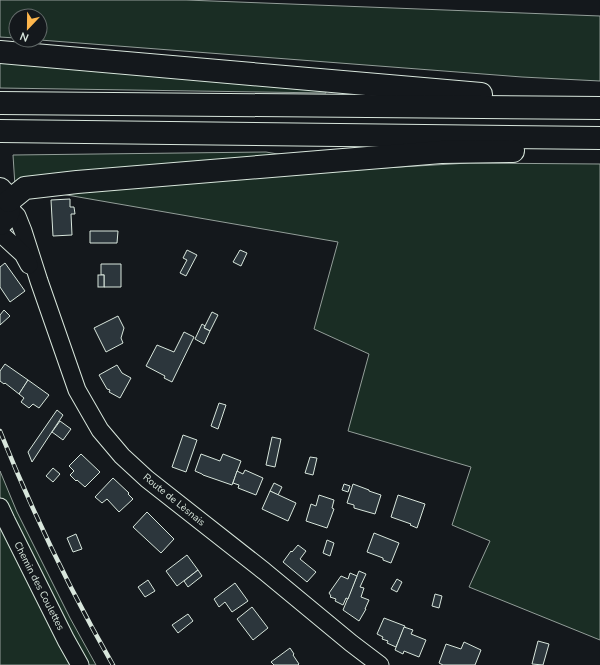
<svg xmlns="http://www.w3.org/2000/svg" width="600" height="665" font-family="'Nunito Sans',sans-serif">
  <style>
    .green { fill: #1a2d24; stroke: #939e99 }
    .building { fill: #2c363c; stroke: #d8e6dc }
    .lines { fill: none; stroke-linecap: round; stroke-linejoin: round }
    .minor-casing { stroke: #d8e6dc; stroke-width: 19 }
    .major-casing { stroke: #d8e6dc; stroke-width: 24 }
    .highway-casing { stroke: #d8e6dc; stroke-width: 24 }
    .minor { stroke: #14181c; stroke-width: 17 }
    .major { stroke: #14181c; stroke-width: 22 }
    .highway { stroke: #14181c; stroke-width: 22 }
    .rail-casing { stroke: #d8e6dc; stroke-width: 4.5 }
    .rail { stroke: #14181c; stroke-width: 3; stroke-dasharray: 9; stroke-linecap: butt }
    .labels { text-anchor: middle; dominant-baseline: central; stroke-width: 3; stroke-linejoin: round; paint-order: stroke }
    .street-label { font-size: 10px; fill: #d8e6dc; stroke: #14181c }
  </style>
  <rect width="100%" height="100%" fill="#14181c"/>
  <!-- green -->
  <g class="green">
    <polygon points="0,0 186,0 600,16 600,81 522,77 40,40 40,16 16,16 16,38 0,37"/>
    <polygon points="0,61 325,87 326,93 0,88"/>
    <polygon points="266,152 365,169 469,163 600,164 600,640 469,587 490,541 452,525 471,467 348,431 369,354 314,329 338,242 15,186 13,155"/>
    <polygon points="0,471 17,512 70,618 96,665 0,665"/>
  </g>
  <!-- building -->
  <g class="building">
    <polygon points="70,199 70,207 74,207 75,214 71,214 72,235 53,236 51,200"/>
    <polygon points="90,231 118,231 117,243 90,243"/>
    <polygon points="187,250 197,255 186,276 180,273 187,260 183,258"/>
    <polygon points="240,250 247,253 241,266 233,262"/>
    <polygon points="5,263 25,291 10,302 0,287 0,267"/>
    <polygon points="101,264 121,264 121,287 104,287 104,275 101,275"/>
    <rect x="98" y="275" width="6" height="12"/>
    <polygon points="4,310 10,316 0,325 0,315"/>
    <polygon points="212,312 218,315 210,331 204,328"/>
    <polygon points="118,316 124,328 121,338 123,343 106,352 94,328"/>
    <polygon points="202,324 205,326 204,328 210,331 204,344 195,339"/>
    <polygon points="184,332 194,337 172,382 164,378 165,376 146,366 157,345 174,352"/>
    <polygon points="5,364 28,380 19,394 5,383 4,384 0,381 0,371"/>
    <polygon points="117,365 122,373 131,378 120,398 109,392 110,390 107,389 99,375"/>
    <polygon points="28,380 49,395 39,408 33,404 29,408 21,402 24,398 19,394"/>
    <polygon points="219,403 226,405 218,429 211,426"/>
    <polygon points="57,410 63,415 32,462 28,452"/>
    <polygon points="60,421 71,429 63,440 52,432"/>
    <polygon points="183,435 197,440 186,472 172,467"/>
    <polygon points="272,437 281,439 275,467 266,465"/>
    <polygon points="81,454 100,472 85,487 77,480 76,481 70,475 74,471 69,466"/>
    <polygon points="201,454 220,461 223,454 241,461 232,485 203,475 202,474 195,471"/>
    <polygon points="310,457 317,458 313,475 305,473"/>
    <polygon points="53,468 60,474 53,482 46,476"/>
    <polygon points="245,470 263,478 256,495 238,488 239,485 233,483 237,471 243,474"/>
    <polygon points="113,478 129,493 128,494 133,499 119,512 107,499 102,503 95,497"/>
    <polygon points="274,483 282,487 278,495 270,491"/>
    <polygon points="344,484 350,486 348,492 342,490"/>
    <polygon points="353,484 369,490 369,491 381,495 375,514 354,508 354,505 347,503"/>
    <polygon points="270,491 296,503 288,521 262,509"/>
    <polygon points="319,495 334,500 332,508 334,509 327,528 306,521 311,504 316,506"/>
    <polygon points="398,495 425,504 417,528 410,525 411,524 391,517"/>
    <polygon points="147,512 174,539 161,553 133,527"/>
    <polygon points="374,533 399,543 391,563 383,560 383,558 367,552"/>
    <polygon points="76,534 82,549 73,552 67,538"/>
    <polygon points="327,540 334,543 330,556 323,553"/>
    <polygon points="298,545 306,551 300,559 316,572 307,582 283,562 291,551 292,552"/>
    <polygon points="187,555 198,570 177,586 166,571"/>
    <polygon points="198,570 202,576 188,587 184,581"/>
    <polygon points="359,571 366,574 360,587 364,588 361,597 369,600 365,609 366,609 359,621 343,610"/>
    <polygon points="350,573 357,576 348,599 346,598 343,605 335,601 336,599 330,597 331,596 329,593 341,576 348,579"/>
    <polygon points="397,579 402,582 397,592 391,589"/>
    <polygon points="148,580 155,591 145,597 138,587"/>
    <polygon points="235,583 248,601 232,612 225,602 219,607 214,599"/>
    <polygon points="435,594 442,596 439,608 432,606"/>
    <polygon points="252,607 268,628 253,640 237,619"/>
    <polygon points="188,614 193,621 178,633 172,625"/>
    <polygon points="384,618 405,626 396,647 387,643 388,641 382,639 383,637 377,634"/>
    <polygon points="404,627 413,630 411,634 426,640 419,657 404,651 403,654 395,650"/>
    <polygon points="538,641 549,644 543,665 532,664"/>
    <polygon points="464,642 481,650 475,665 443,665 439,663 446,644 461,649"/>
    <polygon points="290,648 294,654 293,655 299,664 298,665 274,665 271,662"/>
  </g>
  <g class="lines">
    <defs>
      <g id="minor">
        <polyline points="9,208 17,216 23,231 39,281 77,390 100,430 122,456 147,479 264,571 351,643 380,665"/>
        <polyline points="0,233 23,254 29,265"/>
        <polyline points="0,507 6,520 66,640 80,665"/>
      </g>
      <path id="major" d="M0,189C11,199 13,214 0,224"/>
      <g id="highway">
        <polyline points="0,52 481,94"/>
        <polyline points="0,103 600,108"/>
        <polyline points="0,131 600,138"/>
        <polyline points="9,201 25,188 77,182 441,152 513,151"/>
      </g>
    </defs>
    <!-- minor casing -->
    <use href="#minor" class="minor-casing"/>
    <!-- major casing -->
    <use href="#major" class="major-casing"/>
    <!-- highway casing -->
    <use href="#highway" class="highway-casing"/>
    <!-- minor -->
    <use href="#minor" class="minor"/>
    <!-- major -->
    <use href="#major" class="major"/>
    <!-- highway -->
    <use href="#highway" class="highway"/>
    <defs>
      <path id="rail" d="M0,431C32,511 70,590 113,665"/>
    </defs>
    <!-- rail casing -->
    <use href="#rail" class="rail-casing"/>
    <!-- rail -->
    <use href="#rail" class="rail"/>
  </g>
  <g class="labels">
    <!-- street labels -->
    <g class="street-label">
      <text transform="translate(174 500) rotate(39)">Route de Lèsnais</text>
      <text transform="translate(39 586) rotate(63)">Chemin des Coulettes</text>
    </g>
  </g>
  <!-- north arrow -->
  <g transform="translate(28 28) rotate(202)"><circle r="19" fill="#14181c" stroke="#626a69"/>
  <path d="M0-3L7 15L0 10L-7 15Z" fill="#ffb74d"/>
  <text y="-6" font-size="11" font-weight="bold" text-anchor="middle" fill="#d8e6dc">N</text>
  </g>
</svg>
